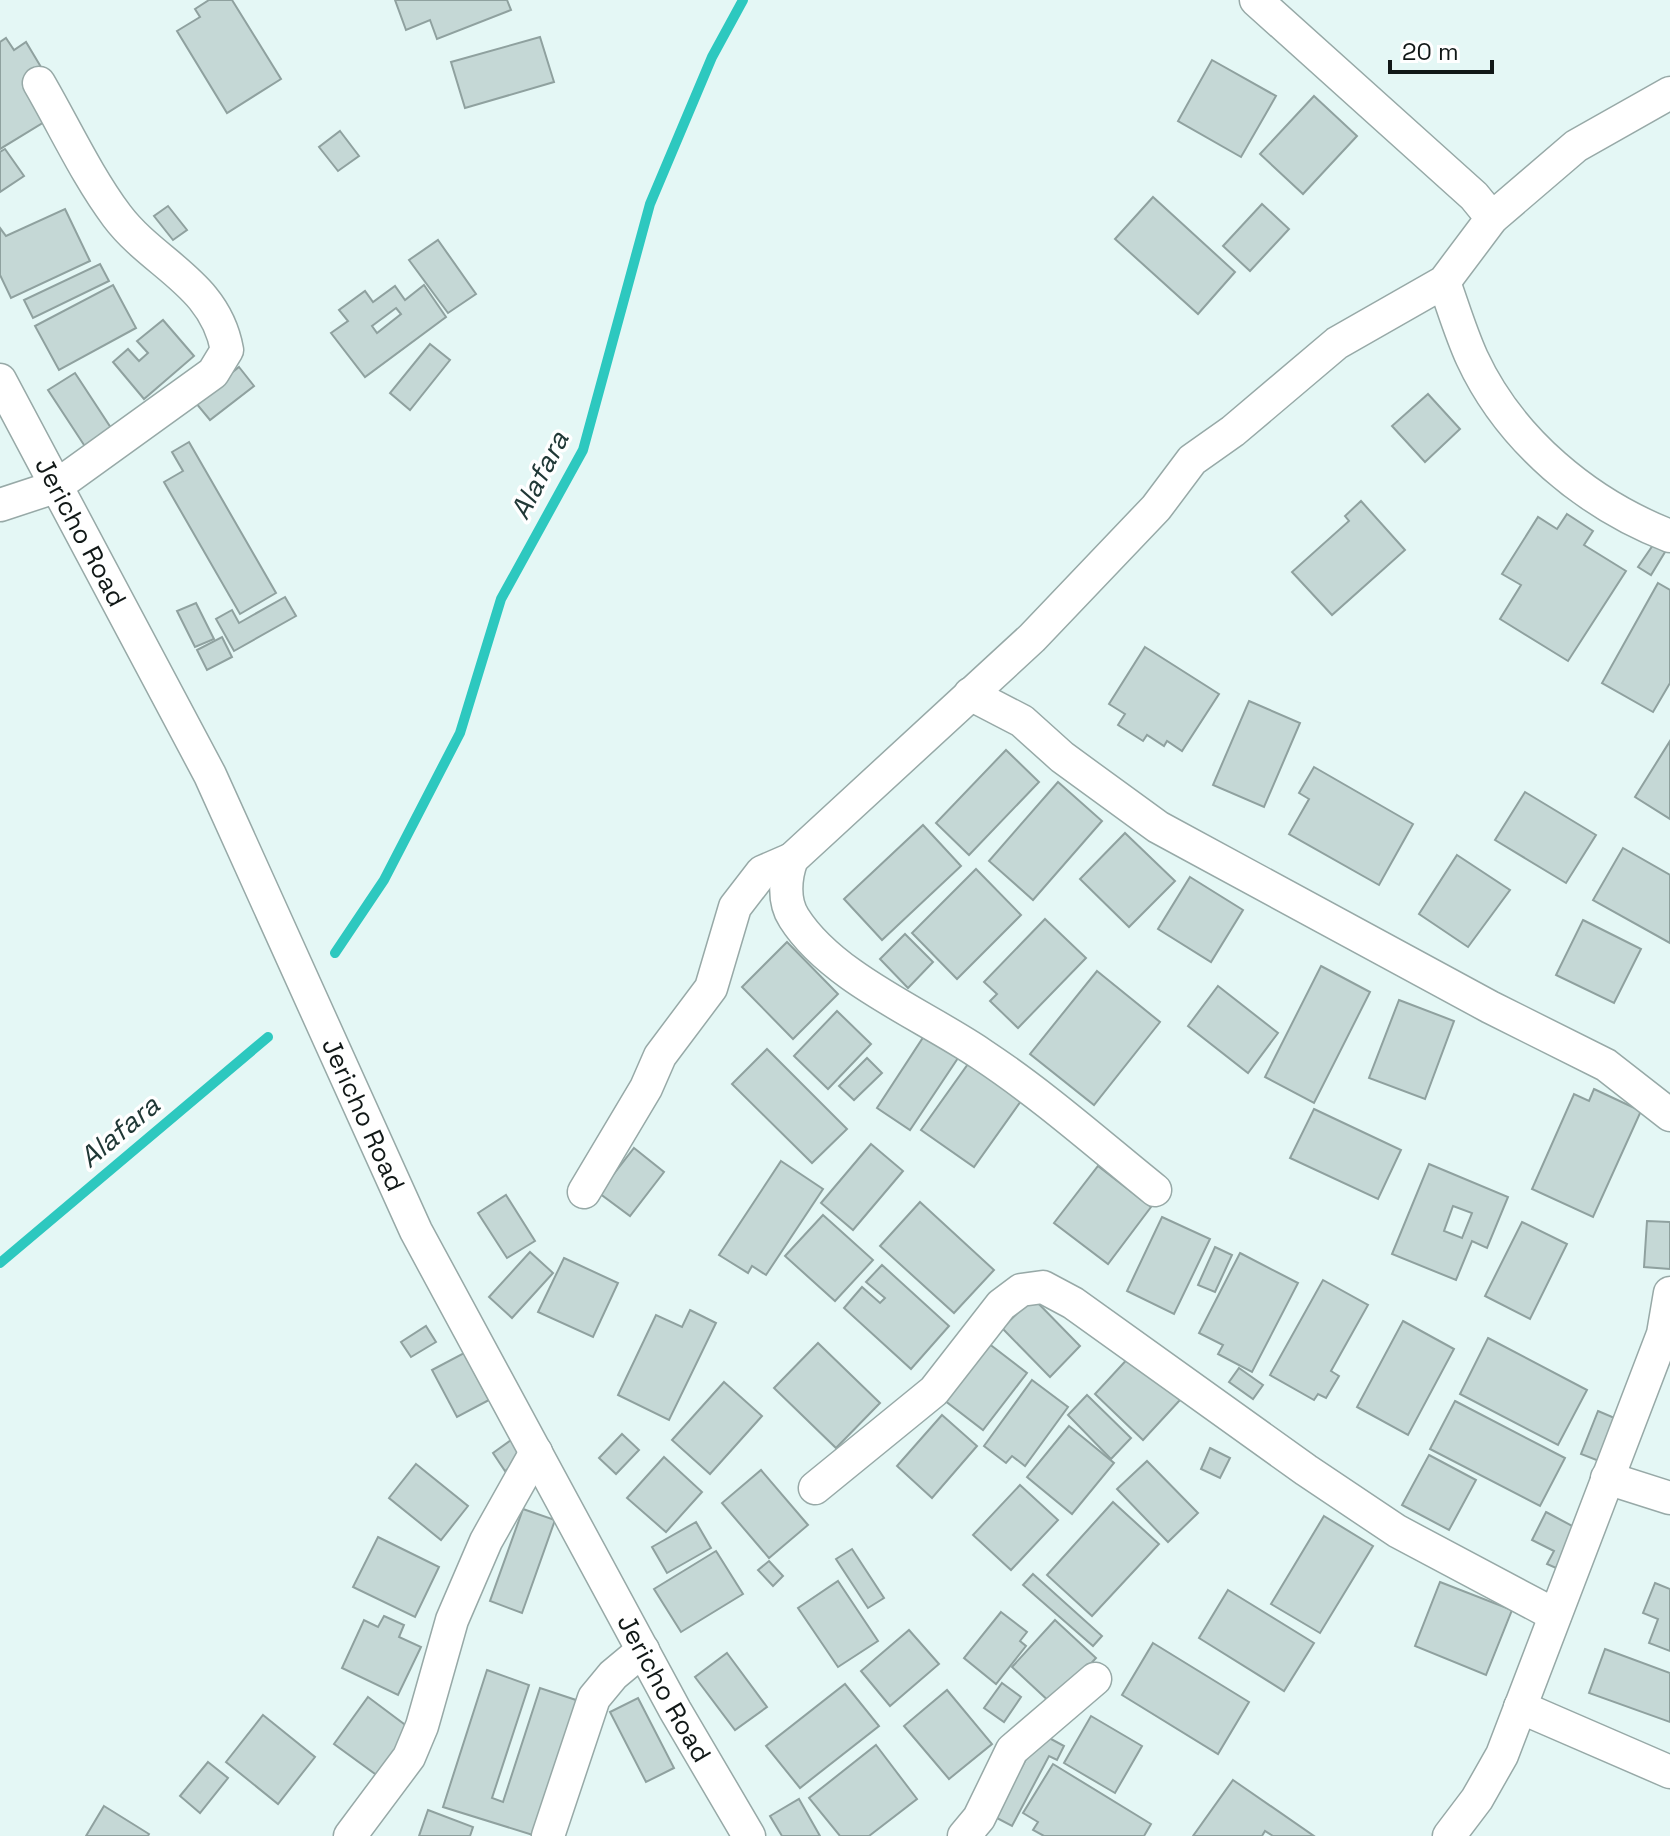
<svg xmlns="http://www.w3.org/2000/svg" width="1670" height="1836" font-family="'Space Grotesk',sans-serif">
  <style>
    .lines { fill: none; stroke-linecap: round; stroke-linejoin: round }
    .stream { stroke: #2dc8bf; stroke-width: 10 }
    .building { fill: #c5d8d6; stroke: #8fa19f; stroke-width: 2; fill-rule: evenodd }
    .minor-casing { stroke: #97a9a7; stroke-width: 35 }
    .minor { stroke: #fff; stroke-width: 32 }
    .labels { text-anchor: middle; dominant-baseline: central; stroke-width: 7; stroke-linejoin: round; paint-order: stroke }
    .street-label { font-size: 26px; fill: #111817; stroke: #fff }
    .water-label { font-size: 28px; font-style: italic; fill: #203836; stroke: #fff }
  </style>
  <rect width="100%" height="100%" fill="#e4f7f5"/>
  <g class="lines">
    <!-- stream -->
    <g class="stream">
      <polyline points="335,953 384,880 460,733 501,599 583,450 650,204 712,57 743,0"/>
      <polyline points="0,1263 268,1037"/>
    </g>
  </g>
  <!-- building -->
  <g class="building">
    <polygon points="209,0 232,0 281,79 227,113 177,31 200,17 195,9"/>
    <polygon points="395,0 507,0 511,10 437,39 430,20 406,30"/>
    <polygon points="540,37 554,82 465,108 451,62"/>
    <polygon points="6,38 14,50 26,42 47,77 54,116 0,149 0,42"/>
    <polygon points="1212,60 1276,96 1241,157 1178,121"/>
    <polygon points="1314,96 1357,136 1303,194 1260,154"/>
    <polygon points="340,131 359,156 338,171 319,147"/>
    <polygon points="5,149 24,176 0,192 0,152"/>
    <polygon points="1153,197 1235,272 1198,314 1115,239"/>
    <polygon points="1262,204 1289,229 1250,271 1223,246"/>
    <polygon points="168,206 187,230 173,240 154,216"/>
    <polygon points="65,209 90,261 11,298 0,275 0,228 6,236"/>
    <polygon points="438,240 476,294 448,313 409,260"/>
    <polygon points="100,264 109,281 33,318 24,300"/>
    <polygon points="113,285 136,328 59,370 35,326"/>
    <path d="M424,285L446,317L365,377L331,333L348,321L339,310L365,291L373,302L395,286L405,300ZM396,308L401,314L377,333L372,326Z"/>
    <polygon points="163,320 194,356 144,399 113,362 128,349 139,361 148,353 137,341"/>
    <polygon points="430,344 450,360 410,410 390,393"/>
    <polygon points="239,367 254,386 210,420 195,402"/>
    <polygon points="75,373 113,431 86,448 48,390"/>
    <polygon points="1428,394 1460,429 1425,462 1392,426"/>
    <polygon points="189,442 276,593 240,614 164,482 183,471 172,452"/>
    <polygon points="1361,501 1405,550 1332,615 1292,572 1349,521 1345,516"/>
    <polygon points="1567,514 1593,531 1584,545 1626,571 1568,661 1500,619 1521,585 1502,574 1538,517 1557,529"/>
    <polygon points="1653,545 1665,552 1651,575 1638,567"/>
    <polygon points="1658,583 1670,590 1670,683 1653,712 1602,683"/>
    <polygon points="285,597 296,616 234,651 216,619 232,610 239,623"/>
    <polygon points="196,603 214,639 195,647 177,611"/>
    <polygon points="222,637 232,657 207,670 197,650"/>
    <polygon points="1145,647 1219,694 1182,751 1167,741 1164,746 1147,735 1143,741 1118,725 1125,714 1109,704"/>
    <polygon points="1249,701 1300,723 1264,807 1213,785"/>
    <polygon points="1670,741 1670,819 1635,797"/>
    <polygon points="1006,750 1039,782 969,855 936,823"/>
    <polygon points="1314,767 1413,824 1379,885 1289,834 1309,799 1299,793"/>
    <polygon points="1058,782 1102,821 1033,900 989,861"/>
    <polygon points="1525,792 1596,835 1566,883 1495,840"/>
    <polygon points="923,825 961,866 882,940 844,899"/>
    <polygon points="1125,833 1175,881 1129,927 1080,879"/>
    <polygon points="1623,848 1670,875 1670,943 1593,900"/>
    <polygon points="1457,855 1510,890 1468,947 1419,914"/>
    <polygon points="976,869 1021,915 957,979 912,933"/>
    <polygon points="1190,877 1243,910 1211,962 1158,929"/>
    <polygon points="1045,919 1086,958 1018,1028 990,1001 997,994 984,982"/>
    <polygon points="1583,920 1641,949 1614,1003 1556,975"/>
    <polygon points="905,934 933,962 908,988 880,959"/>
    <polygon points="787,942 838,994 793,1039 742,987"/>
    <polygon points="1321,966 1370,992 1314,1103 1265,1077"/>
    <polygon points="1097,971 1160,1022 1094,1105 1030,1054"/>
    <polygon points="1218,986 1278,1033 1248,1073 1188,1026"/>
    <polygon points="1399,1000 1454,1021 1425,1099 1369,1078"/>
    <polygon points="837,1011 871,1044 828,1089 794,1056"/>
    <polygon points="926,1033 960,1055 910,1130 877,1108"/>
    <polygon points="767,1049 847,1129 812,1163 732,1084"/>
    <polygon points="973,1057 1026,1094 974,1167 921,1130"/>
    <polygon points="867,1058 882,1073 854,1100 839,1086"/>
    <polygon points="1594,1089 1641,1111 1593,1217 1532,1189 1574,1094 1589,1101"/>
    <polygon points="1314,1109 1401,1150 1378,1199 1290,1158"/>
    <polygon points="871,1144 903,1171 853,1230 821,1203"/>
    <polygon points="634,1148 664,1172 630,1216 599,1193"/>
    <polygon points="781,1161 823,1189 766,1275 752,1266 748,1273 719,1255"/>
    <path d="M1429,1164L1508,1197L1487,1248L1472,1241L1456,1280L1392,1254ZM1453,1206L1472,1213L1462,1238L1444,1231Z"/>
    <polygon points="1098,1166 1151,1207 1108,1264 1054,1223"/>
    <polygon points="506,1195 535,1241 507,1258 478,1213"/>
    <polygon points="920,1202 994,1270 954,1313 880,1246"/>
    <polygon points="823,1215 873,1260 835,1301 785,1256"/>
    <polygon points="1162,1217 1210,1239 1174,1314 1127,1291"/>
    <polygon points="1647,1221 1670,1222 1670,1269 1644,1267"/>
    <polygon points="1522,1222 1567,1244 1530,1319 1485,1296"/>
    <polygon points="1215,1247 1232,1255 1215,1292 1198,1285"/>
    <polygon points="530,1252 553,1273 512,1318 489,1297"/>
    <polygon points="1240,1253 1298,1283 1252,1372 1218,1354 1223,1345 1199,1333"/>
    <polygon points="564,1258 618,1283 593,1337 538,1312"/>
    <polygon points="882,1265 949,1326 911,1369 844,1308 862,1287 880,1303 885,1298 866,1282"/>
    <polygon points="1323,1280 1368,1305 1331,1371 1339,1376 1326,1398 1318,1394 1314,1400 1270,1375"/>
    <polygon points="1033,1298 1080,1346 1050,1377 1002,1328"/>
    <polygon points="690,1310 716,1323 669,1420 618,1395 656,1315 682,1327"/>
    <polygon points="1403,1321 1454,1349 1408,1435 1357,1407"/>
    <polygon points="426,1326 436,1342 411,1357 401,1342"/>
    <polygon points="1488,1338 1587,1390 1558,1445 1460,1394"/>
    <polygon points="818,1343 880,1403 836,1448 774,1388"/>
    <polygon points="988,1343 1027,1373 983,1430 944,1400"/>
    <polygon points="464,1353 489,1400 457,1417 432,1370"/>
    <polygon points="1132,1354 1180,1400 1143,1440 1095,1394"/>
    <polygon points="1239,1368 1263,1385 1253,1399 1229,1382"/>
    <polygon points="1032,1380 1068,1407 1025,1466 1012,1456 1006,1463 984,1446"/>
    <polygon points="724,1382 762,1416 710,1474 672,1440"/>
    <polygon points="1087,1395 1131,1438 1111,1459 1068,1415"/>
    <polygon points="1455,1401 1565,1458 1540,1506 1430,1449"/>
    <polygon points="1598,1411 1617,1419 1599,1461 1581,1454"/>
    <polygon points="942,1415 977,1446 932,1498 897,1466"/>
    <polygon points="1069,1426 1114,1463 1072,1514 1027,1477"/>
    <polygon points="622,1434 639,1450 616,1474 599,1458"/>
    <polygon points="511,1440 524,1457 505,1471 493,1453"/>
    <polygon points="1210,1448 1230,1458 1220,1478 1201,1469"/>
    <polygon points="1429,1455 1476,1480 1449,1530 1402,1505"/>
    <polygon points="664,1457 702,1492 666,1532 627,1498"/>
    <polygon points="1147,1461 1198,1513 1168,1542 1117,1489"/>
    <polygon points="416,1464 468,1506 441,1540 389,1498"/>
    <polygon points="761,1470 808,1525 769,1558 722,1503"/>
    <polygon points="1020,1485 1058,1520 1011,1570 973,1535"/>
    <polygon points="1113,1502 1159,1544 1092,1616 1047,1575"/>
    <polygon points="523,1509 555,1520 522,1613 490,1601"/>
    <polygon points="1546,1512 1576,1528 1556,1568 1547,1564 1554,1551 1532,1540"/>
    <polygon points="1324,1516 1373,1546 1320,1633 1271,1604"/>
    <polygon points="696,1522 711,1548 667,1573 652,1547"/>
    <polygon points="378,1537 439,1567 415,1617 353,1587"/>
    <polygon points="852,1549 884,1598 868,1608 836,1559"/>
    <polygon points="716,1551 743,1594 681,1632 654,1589"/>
    <polygon points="769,1561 783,1576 773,1586 758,1570"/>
    <polygon points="1033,1574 1102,1636 1093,1646 1023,1585"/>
    <polygon points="838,1581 878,1641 838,1667 798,1608"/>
    <polygon points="1440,1582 1512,1610 1486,1675 1415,1646"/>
    <polygon points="1655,1583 1670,1589 1670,1651 1649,1643 1658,1619 1643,1613"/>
    <polygon points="1228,1590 1314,1643 1284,1691 1199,1638"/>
    <polygon points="1001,1612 1027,1632 1020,1641 1026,1646 996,1684 964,1658"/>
    <polygon points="384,1616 404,1625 399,1637 421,1647 398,1695 342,1668 364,1620 378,1627"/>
    <polygon points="1055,1620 1096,1658 1053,1705 1012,1667"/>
    <polygon points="909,1630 939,1664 890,1706 861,1671"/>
    <polygon points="1153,1643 1249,1702 1218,1754 1122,1695"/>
    <polygon points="1605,1649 1670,1673 1670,1722 1589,1693"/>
    <polygon points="727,1653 767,1707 735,1730 695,1677"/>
    <polygon points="487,1670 529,1685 492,1798 503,1802 540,1688 579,1701 536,1836 443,1807"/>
    <polygon points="1002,1683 1021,1697 1004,1722 984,1708"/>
    <polygon points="845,1684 879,1726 800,1788 766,1746"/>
    <polygon points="947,1690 992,1744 949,1779 904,1726"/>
    <polygon points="368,1697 416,1733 382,1779 334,1744"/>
    <polygon points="638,1698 674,1768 646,1782 610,1712"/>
    <polygon points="263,1715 315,1757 278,1804 226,1762"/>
    <polygon points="1091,1716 1142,1746 1115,1793 1064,1763"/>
    <polygon points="1040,1733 1064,1746 1057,1760 1049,1756 1012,1826 995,1817"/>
    <polygon points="876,1745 917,1799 869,1836 840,1836 809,1798"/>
    <polygon points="208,1762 228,1778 200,1813 180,1796"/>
    <polygon points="1053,1764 1151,1824 1144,1836 1044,1836 1033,1830 1038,1822 1023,1813"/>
    <polygon points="1233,1780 1314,1836 1273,1836 1265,1831 1262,1836 1193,1836"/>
    <polygon points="799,1799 820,1836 782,1836 770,1816"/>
    <polygon points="104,1806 149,1834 148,1836 86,1836"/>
    <polygon points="428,1810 473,1827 470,1836 419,1836"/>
  </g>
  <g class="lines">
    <defs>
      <g id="minor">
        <polyline points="1256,0 1474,196 1492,218"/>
        <path d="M1444,282C1453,307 1461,334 1472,358C1510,440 1587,504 1670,536"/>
        <path id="s1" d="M0,380L210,775L416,1231L675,1710L749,1836"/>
        <path d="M0,505L55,487L213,373L227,350C215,283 154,265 117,216C87,176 64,126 39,83"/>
        <polyline points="970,694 1022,721 1062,757 1158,827 1490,1007 1606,1065 1670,1115"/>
        <path d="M1155,1190C1098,1144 1043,1095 981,1054C924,1015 832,978 794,918C783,901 785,877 792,859L1032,638L1156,508L1192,460L1233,431L1337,343L1444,282L1492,218L1576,146L1670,93"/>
        <polyline points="584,1192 646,1088 660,1056 711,988 735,907 762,872 792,859"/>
        <polyline points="1607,1478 1670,1498"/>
        <polyline points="815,1488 934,1391 1001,1305 1021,1290 1043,1287 1073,1303 1306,1470 1397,1531 1555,1615"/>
        <polyline points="1520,1707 1670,1772"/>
        <polyline points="350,1836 409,1757 422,1726 452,1620 486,1541 536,1452"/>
        <polyline points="548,1836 594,1698 613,1675 643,1650"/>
        <polyline points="964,1836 979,1818 1012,1750 1095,1679"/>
        <polyline points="1449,1836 1477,1799 1502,1755 1663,1334 1670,1293"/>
      </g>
    </defs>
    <!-- minor casing -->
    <use href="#minor" class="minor-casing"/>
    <!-- minor -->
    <use href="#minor" class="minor"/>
  </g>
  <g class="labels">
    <!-- street labels -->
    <g class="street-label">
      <text stroke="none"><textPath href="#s1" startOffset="172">Jericho Road</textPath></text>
      <text stroke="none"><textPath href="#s1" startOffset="820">Jericho Road</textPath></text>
      <text stroke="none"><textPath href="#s1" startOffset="1468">Jericho Road</textPath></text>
    </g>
    <!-- water labels -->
    <g class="water-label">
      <text transform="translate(539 475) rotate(-63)">Alafara</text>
      <text transform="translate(119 1131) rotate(-40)">Alafara</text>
    </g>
  </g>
  <!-- scale -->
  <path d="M1390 60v12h102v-12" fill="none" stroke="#111817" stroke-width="4"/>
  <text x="1402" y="60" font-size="24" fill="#111817" stroke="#ffffff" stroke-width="6" paint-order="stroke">20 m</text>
</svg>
